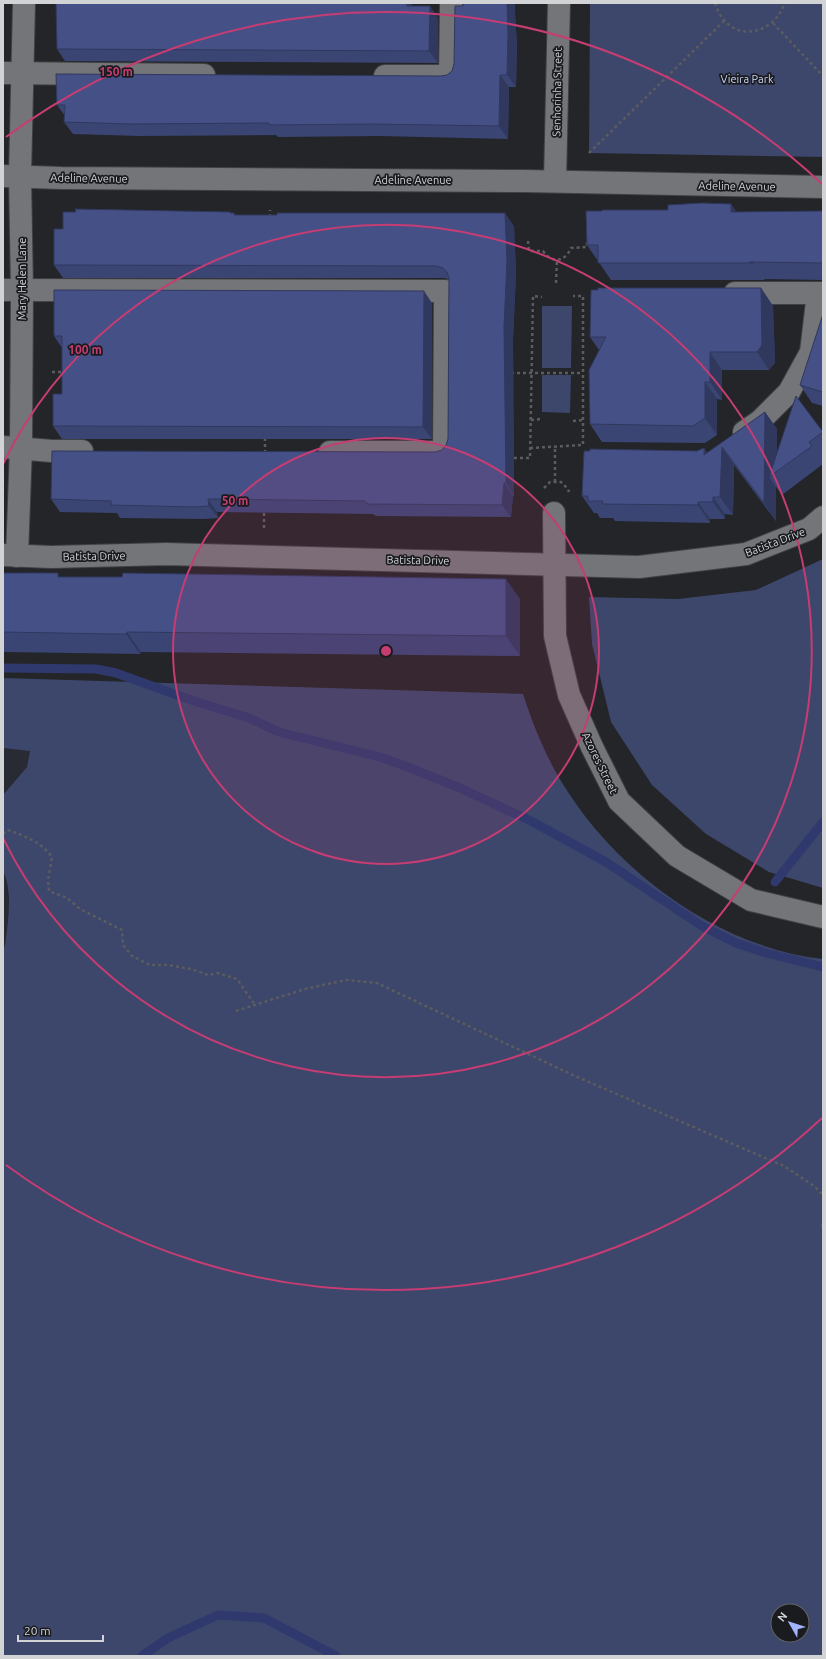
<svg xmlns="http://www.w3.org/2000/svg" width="826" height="1659" font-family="Ubuntu,sans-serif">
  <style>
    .built { fill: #282b34 }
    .green { fill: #3d466b; fill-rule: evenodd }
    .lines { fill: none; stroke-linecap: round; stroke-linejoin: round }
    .stream { stroke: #30396d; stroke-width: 9 }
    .minor-casing { stroke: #404144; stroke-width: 24 }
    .path { stroke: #5b5c5f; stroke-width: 2.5; stroke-dasharray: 3 3; stroke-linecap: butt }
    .minor { stroke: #747579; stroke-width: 22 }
    .wall { fill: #3b4573 }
    .shaded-wall { fill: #30385e }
    .building { fill: #455086; stroke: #30385e }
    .ring { fill: none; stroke: #c53d73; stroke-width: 2 }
    .labels { text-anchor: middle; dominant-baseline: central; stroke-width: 3.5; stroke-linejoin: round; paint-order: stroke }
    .park-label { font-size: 11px; fill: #ccd5f6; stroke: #1a1b1f }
    .street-label { font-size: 11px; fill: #d2d3d5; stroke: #1a1b1f }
    .centre { fill: #c53d73; stroke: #1a1b1f; stroke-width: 2 }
    .ring-label { font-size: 12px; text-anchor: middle; font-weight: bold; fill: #c53d73; stroke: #1a1b1f; stroke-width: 3.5; stroke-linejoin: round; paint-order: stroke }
  </style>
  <rect width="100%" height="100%" fill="#232528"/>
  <!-- built -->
  <g class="built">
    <polygon points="3,748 30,750 27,767 3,795"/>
    <polygon points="3,870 6,877 9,907 5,946 3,951"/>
  </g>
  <!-- green -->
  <g class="green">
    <polygon points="590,3 823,3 823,157 589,153"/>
    <polygon points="542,306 572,306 571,368 542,368"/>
    <polygon points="542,375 571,375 570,413 542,412"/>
    <polygon points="823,559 823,888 769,872 706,834 652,785 611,722 592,644 589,597 678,599 756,590"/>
    <path d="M3,678L523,694C534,728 548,762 568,792C622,876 722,948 823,959V1656H3V951L5,945C8,921 13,893 3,870V795L27,767L30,751L3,748ZM778,1611H802V1635H778Z"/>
  </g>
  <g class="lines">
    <!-- stream -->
    <g class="stream">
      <polyline points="3,668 96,669 116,673 191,700 249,718 279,732 380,757 408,767 460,788 531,821 606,862 702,926 736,943 766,953 823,967"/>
      <polyline points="775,882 823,822"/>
      <polyline points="142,1656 168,1638 218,1615 264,1618 336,1656"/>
    </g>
    <defs>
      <g id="minor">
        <polyline points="3,73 204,75"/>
        <polyline points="385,76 450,76 451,3"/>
        <polyline points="3,176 61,178 524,181 823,187"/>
        <polyline points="555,181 559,3"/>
        <polyline points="3,290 445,291 444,452 330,452"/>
        <polyline points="735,293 818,293"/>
        <polyline points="744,432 760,421 789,392 811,352 818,293 823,293"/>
        <polyline points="3,447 52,451 82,451"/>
        <polyline points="554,513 555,636 569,695 592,747 619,801 677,856 751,900 823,917"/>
        <polyline points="3,555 51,557 166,554 639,567 746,554 809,529 823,517"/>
        <polyline points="17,556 21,447 22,291 20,176 24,3"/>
      </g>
    </defs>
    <!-- minor casing -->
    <use href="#minor" class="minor-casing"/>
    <!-- path -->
    <g class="path">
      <path d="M715,3C727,43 771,39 785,3"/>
      <polyline points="773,23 823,76"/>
      <polyline points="589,153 724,21"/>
      <polyline points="270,217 270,210"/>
      <path d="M528,241L529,251H543C552,264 565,262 571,248L587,247V242"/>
      <polyline points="556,283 557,260"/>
      <polyline points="52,372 64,372"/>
      <polyline points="511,373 583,373"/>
      <polyline points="531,420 541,419"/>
      <polyline points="573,421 583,420"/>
      <polyline points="530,448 583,445 583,296 573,296"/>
      <polyline points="265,453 265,436"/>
      <polyline points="514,458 530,458 533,296 542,297"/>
      <polyline points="555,482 555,447"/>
      <polyline points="544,488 550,482 561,482 568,489 569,492"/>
      <polyline points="264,528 264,510"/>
      <path d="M3,834L8,830C25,836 41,842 52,857L48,880L49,891L67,898L80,909L122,930L123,945L132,956L150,965H168L191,969L208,975L218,973L237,979L255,1005"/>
      <polyline points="236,1011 305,989 346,980 377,983 575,1076 784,1166 814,1186 823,1195"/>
      <polyline points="821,1226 823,1225"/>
    </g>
    <!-- minor -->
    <use href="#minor" class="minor"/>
  </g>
  <!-- wall -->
  <g class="wall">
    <polygon points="412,3 412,6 438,18 438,63 65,61 57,49"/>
    <polygon points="463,3 515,3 515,13 517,45 516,87 509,87 508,139 380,136 278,137 276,135 139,136 73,134 64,122 65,116 57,105 441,76 447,75 452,71 454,64"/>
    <polygon points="731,204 736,212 823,211 823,280 764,279 765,280 611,280 587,245 602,211 668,210"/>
    <polygon points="234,213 236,215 514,226 516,273 513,340 514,496 513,496 511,517 376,516 373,514 217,512 218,518 204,519 120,518 117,513 60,512 51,499 435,452 442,450 446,445 448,439 449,280 445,278 63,278 54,265 63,229"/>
    <polygon points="761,288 773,306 775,363 769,370 722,370 722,400 717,399 717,435 705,443 602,442 590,424 599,350 590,337"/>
    <polygon points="432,303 432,439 62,439 53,426 62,394 62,348 54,336"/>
    <polygon points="823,314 823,406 812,403 800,385"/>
    <polygon points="765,412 777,429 777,454 823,432 823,459 822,460 823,462 823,464 782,495 776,487 776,521 734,465 733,515 725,514 725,519 710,519 710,523 615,521 613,518 600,518 597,513 594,513 582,496 697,451 704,448 707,453"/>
    <polygon points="3,573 61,577 520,599 520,656 141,652 140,654 3,652"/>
  </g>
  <!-- shaded-wall -->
  <g class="shaded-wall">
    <polygon points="405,3 412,3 412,7 416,18"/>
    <polygon points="507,3 515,3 515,13 517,45 516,87 507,75"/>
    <polygon points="430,6 438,18 438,63 429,51"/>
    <polygon points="500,75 509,87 508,139 499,126"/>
    <polygon points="731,204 743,222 731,212"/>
    <polygon points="505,213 514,226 516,273 513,340 514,496 506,483 504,327"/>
    <polygon points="761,288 773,306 775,363 769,370 757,352"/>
    <polygon points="424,291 432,303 432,439 423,427"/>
    <polygon points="710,352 722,370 722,400 710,382"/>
    <polygon points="705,382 717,399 717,435 705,418"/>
    <polygon points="765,412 777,429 777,472 769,477 776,487 776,521 764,503"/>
    <polygon points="722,447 734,465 733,515 720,497"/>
    <polygon points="704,448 717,466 704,455"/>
    <polygon points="504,483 513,496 511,517 502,505"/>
    <polygon points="713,497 725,514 725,519 713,502"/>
    <polygon points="208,499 217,512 218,518 209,506"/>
    <polygon points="698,502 710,519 710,523 698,505"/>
    <polygon points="506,579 520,599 520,656 506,636"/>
    <polygon points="127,632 141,652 140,654 126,634"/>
  </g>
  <!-- building -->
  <g class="building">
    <polygon points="56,3 407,3 407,6 430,6 429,51 57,49"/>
    <polygon points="463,3 507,3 508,33 507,75 500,75 499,126 371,124 269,125 269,123 130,124 64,122 65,105 57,105 56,74 441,76 447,75 452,71 454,64 455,6 463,6"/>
    <polygon points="702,203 731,204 731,212 823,211 823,263 749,262 753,263 598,263 598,245 587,245 586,211 602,211 602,210 668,210 668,205"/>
    <polygon points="75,209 230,212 230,213 234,213 234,215 277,215 277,213 505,213 507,260 504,327 506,483 504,483 502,505 368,504 365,501 208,499 209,506 195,507 111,505 111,501 51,499 52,451 435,452 442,450 446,445 448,439 449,278 447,272 443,268 436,266 54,265 54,229 63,229 63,212 76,212"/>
    <polygon points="598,288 761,288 762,345 757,352 710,352 710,382 705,382 705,418 693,426 590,424 589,370 606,337 590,337 591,290 598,290"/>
    <polygon points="54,290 424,291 423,427 53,426 53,394 62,394 62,336 54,336"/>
    <polygon points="823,314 823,392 800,385"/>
    <polygon points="796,396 823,432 809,442 812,446 769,477"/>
    <polygon points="765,412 764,503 722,447 720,497 713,497 713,502 698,502 698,505 602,504 603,501 588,501 588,496 582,496 584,451 590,451 590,449 697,451 704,448 704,455"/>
    <polygon points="3,573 58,573 58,577 122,577 123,573 506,579 506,636 127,632 126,634 112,634 3,632"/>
  </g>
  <!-- distance rings -->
  <circle cx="386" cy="651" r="213" fill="#c53d73" fill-opacity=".12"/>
  <g class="ring">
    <circle cx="386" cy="651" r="213"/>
    <path d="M3 464A426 426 0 1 1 3 838"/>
    <path d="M822 1118A639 639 0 0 1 6 1165M6 137A639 639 0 0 1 822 184"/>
  </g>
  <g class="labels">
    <!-- park labels -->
    <g class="park-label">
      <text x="747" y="79">Vieira Park</text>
    </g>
    <!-- street labels -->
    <g class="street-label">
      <text transform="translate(557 92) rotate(-89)">Senhorinha Street</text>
      <text transform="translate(89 178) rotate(1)">Adeline Avenue</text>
      <text x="413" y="180">Adeline Avenue</text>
      <text transform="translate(737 186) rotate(1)">Adeline Avenue</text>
      <text transform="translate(22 279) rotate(-90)">Mary Helen Lane</text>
      <text transform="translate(775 542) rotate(-21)">Batista Drive</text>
      <text transform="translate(94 556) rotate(-1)">Batista Drive</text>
      <text transform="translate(418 560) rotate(1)">Batista Drive</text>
      <text transform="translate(600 763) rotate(64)">Azores Street</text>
    </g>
  </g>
  <circle cx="386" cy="651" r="6" class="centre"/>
  <g class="ring-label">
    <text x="116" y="76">150 m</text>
    <text x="85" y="354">100 m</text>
    <text x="235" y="505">50 m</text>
  </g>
  <!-- border -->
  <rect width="826" height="1659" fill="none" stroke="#d2d3d5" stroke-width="8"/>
  <!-- north arrow -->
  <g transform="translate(790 1623) rotate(309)"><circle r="19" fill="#1a1b1f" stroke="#646568"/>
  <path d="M0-3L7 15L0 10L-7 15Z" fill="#a1b3fd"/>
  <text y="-6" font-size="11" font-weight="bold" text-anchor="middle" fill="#d2d3d5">N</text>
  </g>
  <!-- scale -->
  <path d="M18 1635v6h85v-6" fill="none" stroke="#d2d3d5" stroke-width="2"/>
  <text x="24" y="1635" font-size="12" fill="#d2d3d5" stroke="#1a1b1f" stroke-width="3" paint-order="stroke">20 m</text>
</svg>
